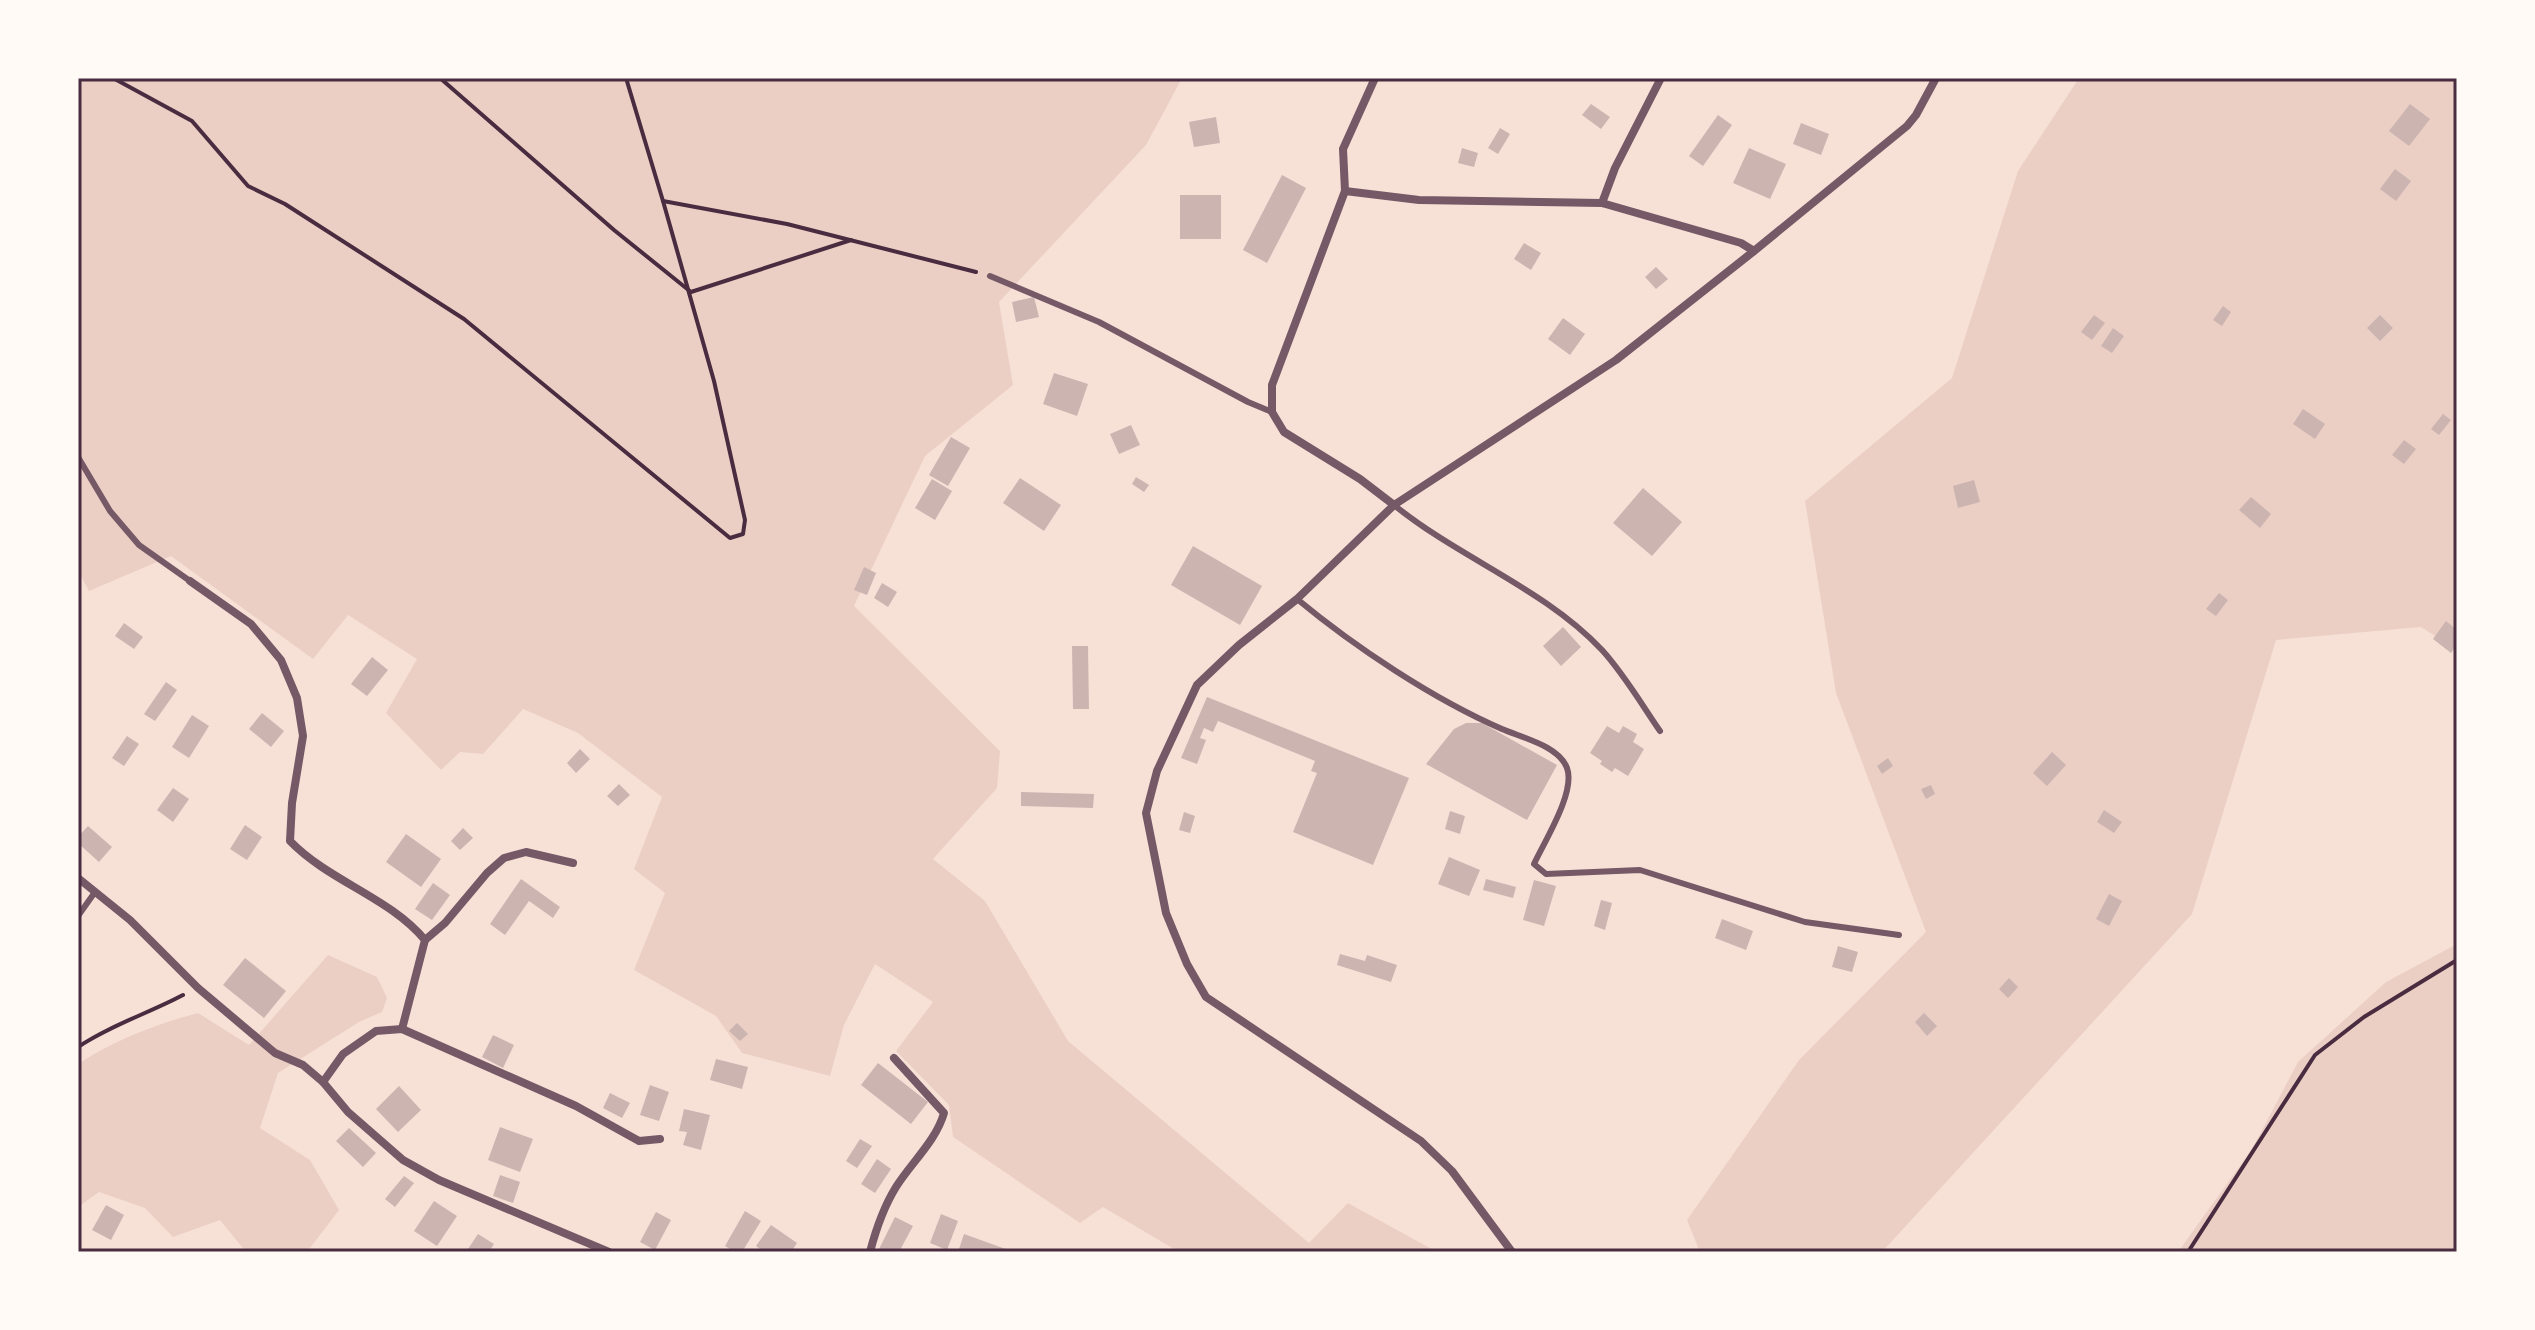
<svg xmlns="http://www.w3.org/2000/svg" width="2535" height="1330" font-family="'Nunito Sans',sans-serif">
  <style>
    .green { fill: #ebcfc5 }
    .building { fill: #ccb4b1 }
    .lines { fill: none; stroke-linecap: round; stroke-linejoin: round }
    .path { stroke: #4a2c40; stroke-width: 4 }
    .service { stroke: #755966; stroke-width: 6 }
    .minor { stroke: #755966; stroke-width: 8 }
    .neatline { fill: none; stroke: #4a2c40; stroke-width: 3 }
  </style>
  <rect width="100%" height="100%" fill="#f7e1d7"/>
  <!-- green -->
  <g class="green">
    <polygon points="78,78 1182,78 1146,145 999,302 1013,385 925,456 854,606 1000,751 997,788 933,859 985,901 1068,1041 1309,1243 1348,1203 1437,1252 1179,1252 1103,1207 1080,1223 953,1137 949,1105 896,1051 933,1002 875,964 844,1025 830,1076 742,1053 716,1016 634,970 665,893 634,869 662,797 578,733 523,709 483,754 460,752 441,770 386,713 417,659 348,615 313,659 171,556 89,591 78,571"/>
    <polygon points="2079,78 2457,78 2457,650 2421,627 2276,640 2192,914 1882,1252 1700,1252 1687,1220 1799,1060 1926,932 1836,693 1805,501 1952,378 2018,171"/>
    <polygon points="2457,944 2457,1252 2178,1252 2252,1149 2298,1062 2386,982"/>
    <path d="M328,955L377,977L387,998L382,1012L359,1022L278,1073L260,1128L310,1160L339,1210L307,1252H246L220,1220L173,1237L145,1208L99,1192L78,1207V1064C115,1040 156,1024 198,1013L249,1045Z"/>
  </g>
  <!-- building -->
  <g class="building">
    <polygon points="1591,104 1610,117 1601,129 1582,115"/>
    <polygon points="2410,104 2430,119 2409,146 2389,131"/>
    <polygon points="1718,115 1732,125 1703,166 1689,156"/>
    <polygon points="1216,117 1220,143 1194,147 1189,122"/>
    <polygon points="1801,123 1829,134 1821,155 1793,144"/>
    <polygon points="1500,128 1510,134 1498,154 1488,148"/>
    <polygon points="1462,148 1478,153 1474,167 1458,163"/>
    <polygon points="1749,148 1786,164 1770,199 1733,183"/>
    <polygon points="2395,169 2411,181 2396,201 2380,189"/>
    <polygon points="1282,175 1306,188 1267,263 1243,250"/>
    <rect x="1180" y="195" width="41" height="44"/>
    <polygon points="1524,243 1541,253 1531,270 1514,259"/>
    <polygon points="1656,267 1668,279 1656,289 1645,277"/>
    <polygon points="1034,297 1039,317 1016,322 1012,302"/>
    <polygon points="2223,306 2231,312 2222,326 2213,320"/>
    <polygon points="2094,315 2105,323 2092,340 2081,332"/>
    <polygon points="2380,315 2393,328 2380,341 2367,328"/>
    <polygon points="1563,318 1585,334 1570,355 1548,339"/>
    <polygon points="2113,328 2124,336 2112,353 2101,346"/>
    <polygon points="1054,373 1088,384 1077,416 1043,404"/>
    <polygon points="2303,409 2325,424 2315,439 2293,424"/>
    <polygon points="2443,414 2451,420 2439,435 2431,429"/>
    <polygon points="1131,425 1140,445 1119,454 1110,434"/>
    <polygon points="951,437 970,448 948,486 929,475"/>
    <polygon points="2404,440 2416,449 2404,464 2392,455"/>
    <polygon points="1136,477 1149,485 1144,492 1132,484"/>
    <polygon points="1020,478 1061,505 1044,531 1003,503"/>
    <polygon points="932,479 952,491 935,520 915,508"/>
    <polygon points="1974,480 1980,502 1958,508 1953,486"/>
    <polygon points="1643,488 1682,522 1652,556 1613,523"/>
    <polygon points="2251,497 2271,514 2260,528 2239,510"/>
    <polygon points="1193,546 1262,586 1240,625 1171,585"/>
    <polygon points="864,567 876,573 867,595 854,590"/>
    <polygon points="882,583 897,592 888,607 874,598"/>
    <polygon points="2219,593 2228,600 2216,616 2206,609"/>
    <polygon points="2446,621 2457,630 2457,645 2451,653 2433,639"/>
    <polygon points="124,623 143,637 134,649 115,636"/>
    <polygon points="1563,627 1581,647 1561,666 1543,646"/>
    <polygon points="1072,646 1088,646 1089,709 1073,709"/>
    <polygon points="372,657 388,670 367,696 351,684"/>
    <polygon points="166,682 177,690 155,721 144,714"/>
    <polygon points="1207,697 1409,778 1373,865 1293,832 1317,773 1311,771 1315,761 1218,721 1213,732 1204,728 1200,738 1206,740 1197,764 1181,758"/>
    <polygon points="262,713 284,731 271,747 249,729"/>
    <polygon points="192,715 209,726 189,758 172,747"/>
    <polygon points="1466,723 1482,723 1557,765 1527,820 1426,764 1454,729"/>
    <polygon points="1607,726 1619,733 1623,726 1637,734 1633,742 1644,749 1628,776 1615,768 1612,772 1600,764 1602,761 1590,753"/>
    <polygon points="127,736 139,744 124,766 112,758"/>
    <polygon points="580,749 590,759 576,773 567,763"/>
    <polygon points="2052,752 2066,765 2047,786 2033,773"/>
    <polygon points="1888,758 1893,766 1882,774 1877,766"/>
    <polygon points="619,784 630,795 618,806 607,796"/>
    <polygon points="1931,785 1935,794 1926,799 1921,789"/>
    <polygon points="173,788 189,799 173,822 157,810"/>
    <polygon points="1021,792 1094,794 1093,808 1021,806"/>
    <polygon points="2104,810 2122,822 2114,833 2097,822"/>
    <polygon points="1450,811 1465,816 1460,834 1445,829"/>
    <polygon points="1184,812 1195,816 1190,833 1179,830"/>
    <polygon points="245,825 262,837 247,860 230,849"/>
    <polygon points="88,826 112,847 99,862 78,843 78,837"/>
    <polygon points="463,828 473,838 460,850 451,841"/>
    <polygon points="406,834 441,859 421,887 386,862"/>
    <polygon points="1449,857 1480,870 1469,896 1438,884"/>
    <polygon points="521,879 560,907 553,918 529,901 505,935 490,924"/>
    <polygon points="1486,879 1516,887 1513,898 1483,890"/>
    <polygon points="1534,880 1556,886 1544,926 1523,920"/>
    <polygon points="433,883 450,895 432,920 415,909"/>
    <polygon points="2109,894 2122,901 2109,926 2096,919"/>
    <polygon points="1601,900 1612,903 1605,930 1594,926"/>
    <polygon points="1722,919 1753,931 1746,950 1715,938"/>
    <polygon points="1838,946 1858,952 1852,972 1832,967"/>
    <polygon points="1340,954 1365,961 1367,955 1397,965 1391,982 1337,965"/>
    <polygon points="245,958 286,991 264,1018 223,985"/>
    <polygon points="2009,978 2018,987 2008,998 1999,989"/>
    <polygon points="1924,1013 1937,1026 1927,1036 1915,1022"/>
    <polygon points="737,1023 748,1034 740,1041 729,1031"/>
    <polygon points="493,1035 514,1045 503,1068 482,1057"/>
    <polygon points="716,1059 748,1067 742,1089 710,1080"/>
    <polygon points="878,1063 928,1102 911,1124 861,1085"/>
    <polygon points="650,1085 669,1092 659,1121 640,1115"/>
    <polygon points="399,1086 421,1110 398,1132 376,1109"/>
    <polygon points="610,1093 630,1103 622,1118 603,1108"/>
    <polygon points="684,1109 710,1115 701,1150 683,1145 687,1132 679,1131"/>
    <polygon points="500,1127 533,1139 520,1172 488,1160"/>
    <polygon points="349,1128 376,1153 363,1167 336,1141"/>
    <polygon points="860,1139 872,1146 857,1168 846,1161"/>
    <polygon points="877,1159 891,1169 875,1193 861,1184"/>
    <polygon points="500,1175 520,1182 513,1203 493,1196"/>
    <polygon points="404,1176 414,1183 395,1207 385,1199"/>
    <polygon points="434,1201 457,1216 437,1246 414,1231"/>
    <polygon points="106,1205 124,1215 111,1240 92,1230"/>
    <polygon points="745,1211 761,1221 742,1252 735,1252 725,1246"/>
    <polygon points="656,1212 671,1220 655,1250 640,1242"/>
    <polygon points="941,1214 958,1221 947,1250 930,1243"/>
    <polygon points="895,1217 913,1226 899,1252 886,1252 879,1249"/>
    <polygon points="771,1225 797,1243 791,1252 764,1252 756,1246"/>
    <polygon points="478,1234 494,1244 489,1252 466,1252"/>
    <polygon points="964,1234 1014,1252 958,1252"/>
  </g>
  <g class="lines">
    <!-- path -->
    <g class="path">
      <polyline points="113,78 192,121 248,186 285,204 464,319 730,538 743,534 745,520 714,381 663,201"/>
      <polyline points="440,78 614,230 691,292 851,240"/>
      <polyline points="626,78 663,201 787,224 976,272"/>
      <path d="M78,1047C111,1025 149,1013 183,995"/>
      <polyline points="2188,1252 2315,1055 2364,1017 2457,960"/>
    </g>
    <!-- service -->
    <g class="service">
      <polyline points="990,276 1099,322 1248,402 1272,412"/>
      <polyline points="78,457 110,511 139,545 190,581"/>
      <path d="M1394,505C1459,558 1545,589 1602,650C1624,674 1642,705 1660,731"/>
      <path d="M1297,599C1355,647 1433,699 1502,729C1523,738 1559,746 1567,768C1576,792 1544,842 1534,864L1546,874L1640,870L1805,922L1899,935"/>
      <polyline points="78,916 95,892"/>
    </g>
    <!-- minor -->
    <g class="minor">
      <polyline points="1375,78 1343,149 1345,191 1272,385 1272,412 1284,432 1360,479 1394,505"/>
      <polyline points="1345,191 1419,200 1602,203 1741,243 1754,251"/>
      <polyline points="1602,203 1615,168 1661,78"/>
      <path d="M190,581L251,624L281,660L297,698L303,736L292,803L290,841C330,882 389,897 425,940L402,1029"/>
      <polyline points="78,878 130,920 198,988 275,1053 303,1065 323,1082 348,1112 403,1160 439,1180 609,1252"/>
      <polyline points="425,940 445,923 487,873 504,858 526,852 573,863"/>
      <polyline points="323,1082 343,1054 376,1031 402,1029 576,1106 639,1141 660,1139"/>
      <path d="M870,1252C876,1229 883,1208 896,1187C911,1163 936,1141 944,1113L894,1058"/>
      <polyline points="1512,1252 1452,1171 1421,1141 1206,997 1187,964 1166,913 1146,813 1157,771 1197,685 1239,645 1297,599 1394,505 1616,360 1754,251 1907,126 1916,115 1936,78"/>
    </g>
  </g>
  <!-- border -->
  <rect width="2535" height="1330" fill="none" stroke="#fffaf5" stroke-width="160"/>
  <rect x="80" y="80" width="2375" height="1170" class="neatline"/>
</svg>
